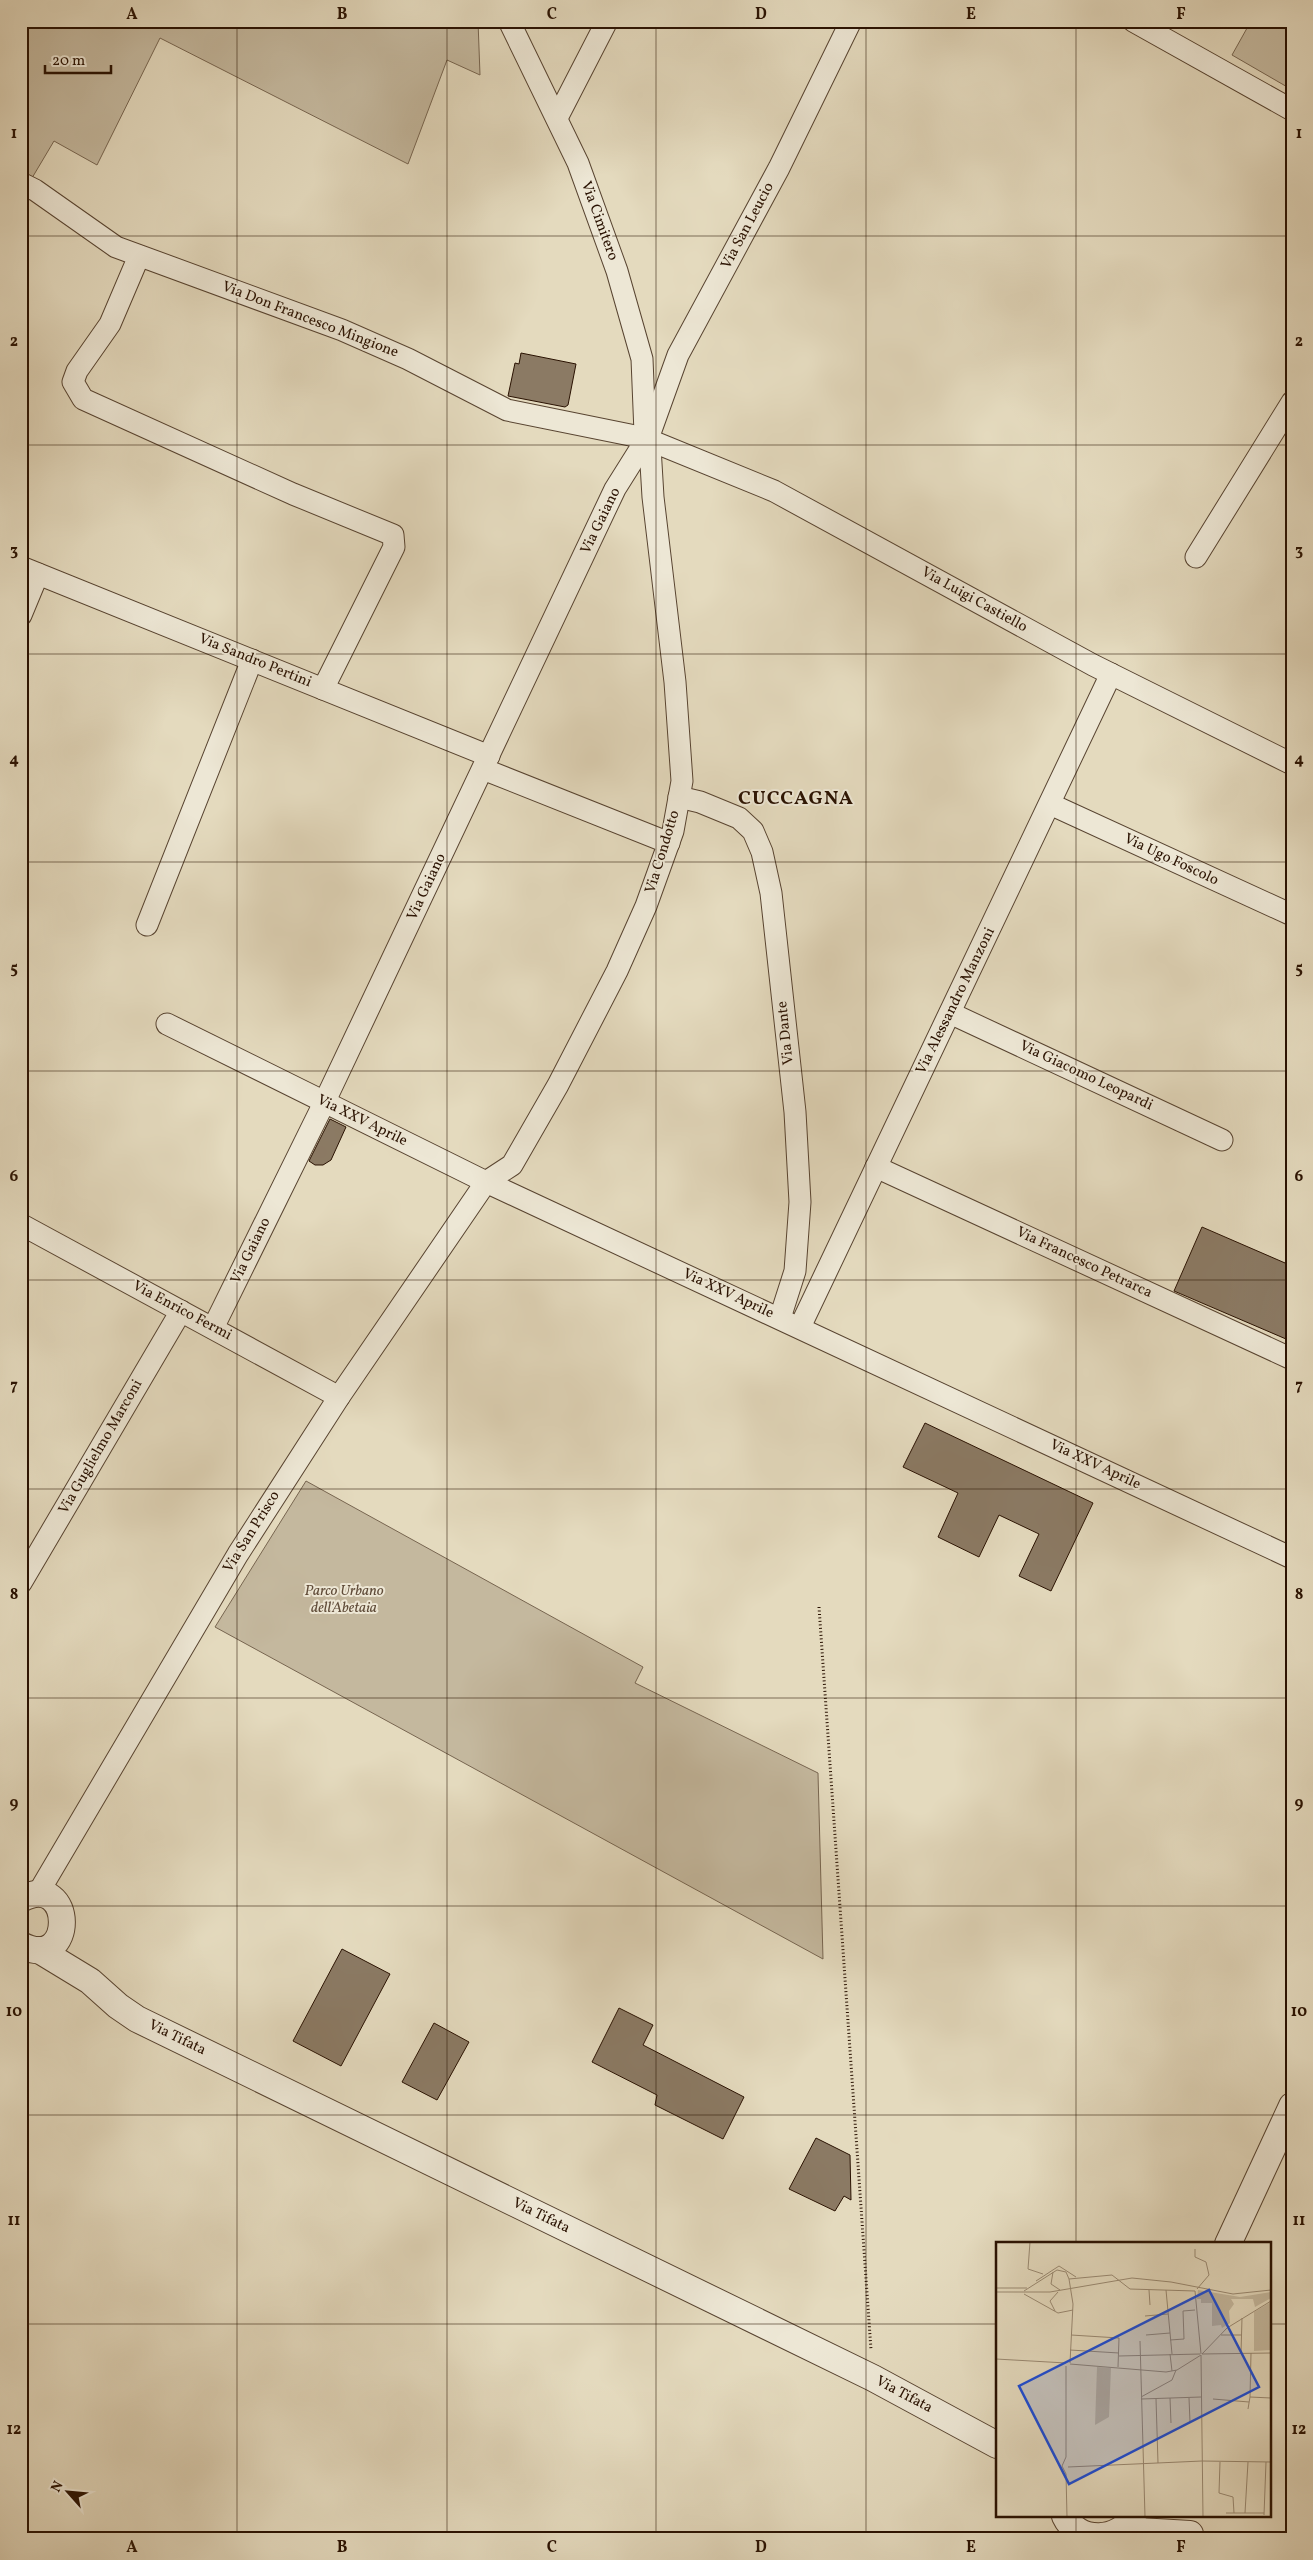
<svg xmlns="http://www.w3.org/2000/svg" width="1313" height="2560" font-family="Vollkorn,serif">
  <style>
    .green { fill: #c4b89e; stroke: #776550 }
    .building { fill: #8b7a64; stroke: #2a1202 }
    .lines { fill: none; stroke-linecap: round; stroke-linejoin: round }
    .minor-casing { stroke: #584431; stroke-width: 23 }
    .tertiary-casing { stroke: #584431; stroke-width: 28 }
    .path { stroke: #2a1202; stroke-width: 3; stroke-dasharray: 1 2.5; stroke-linecap: butt }
    .minor { stroke: #ede7d5; stroke-width: 21 }
    .tertiary { stroke: #ede7d5; stroke-width: 26 }
    .grid { fill: none; stroke: #2a1202; stroke-width: 1; stroke-opacity: 0.55 }
    .labels { text-anchor: middle; dominant-baseline: central; stroke-width: 4; stroke-linejoin: round; paint-order: stroke }
    .street-label { font-size: 15px; fill: #2a1202; stroke: #ede7d5 }
    .park-label { font-size: 15px; font-style: italic; fill: #604c39; stroke: #ede7d5 }
    .district-label { font-size: 20px; font-weight: bold; letter-spacing: 1px; fill: #2a1202; stroke: #ede7d5 }
    .inset-road { fill: none; stroke: #9a8a73; stroke-width: 1 }
    .view { fill: #1d4ed8; fill-opacity: 0.15; stroke: #1d4ed8; stroke-width: 2.5 }
    .inset-edge { fill: none; stroke: #2a1202; stroke-width: 2.5 }
    .neatline { fill: none; stroke: #2a1202; stroke-width: 2 }
    .grid-label { font-size: 16px; text-anchor: middle; font-weight: bold; fill: #2a1202 }
  </style>
  <rect width="100%" height="100%" fill="#e4dabe"/>
  <filter id="stains"><feTurbulence type="fractalNoise" baseFrequency=".004" numOctaves="4"/><feColorMatrix values="0 0 0 0 .2 0 0 0 0 .09 0 0 0 0 .02 0 0 0 .5 -.17"/></filter>
  <radialGradient id="worn" r=".72"><stop offset=".6" stop-color="#630" stop-opacity="0"/><stop offset="1" stop-color="#630" stop-opacity=".3"/></radialGradient>
  <!-- green -->
  <g class="green">
    <polygon points="21,21 478,21 480,75 447,60 408,164 160,38 97,165 54,141 32,178 21,172"/>
    <polygon points="1251,21 1292,21 1292,83 1289,88 1232,55"/>
    <polygon points="306,1481 643,1667 635,1683 818,1773 823,1959 215,1627"/>
  </g>
  <!-- building -->
  <g class="building">
    <polygon points="521,353 576,364 568,405 565,407 508,396 515,363 519,364"/>
    <polygon points="330,1119 346,1127 331,1160 323,1165 315,1165 309,1161"/>
    <polygon points="1202,1227 1292,1266 1292,1326 1286,1339 1174,1291"/>
    <polygon points="925,1423 1093,1503 1051,1591 1019,1576 1039,1534 999,1515 979,1557 938,1537 958,1493 903,1467"/>
    <polygon points="342,1949 390,1974 341,2066 293,2041"/>
    <polygon points="619,2008 653,2025 643,2045 744,2097 723,2139 655,2105 657,2095 592,2062"/>
    <polygon points="434,2023 469,2042 437,2100 402,2082"/>
    <polygon points="816,2138 850,2155 851,2200 844,2196 835,2211 789,2189"/>
  </g>
  <g class="lines">
    <defs>
      <g id="minor">
        <polyline points="509,21 578,163 617,271 642,359 645,433"/>
        <polyline points="1133,21 1292,110"/>
        <polyline points="557,118 607,21"/>
        <polyline points="21,183 35,190 116,247 342,330 408,359 507,410 640,437"/>
        <polyline points="139,256 110,324 77,371 73,382 83,399 293,494 393,535 394,547 323,689"/>
        <polyline points="650,433 678,355 779,168 851,21"/>
        <polyline points="654,442 774,491 1093,665 1292,764"/>
        <polyline points="1196,557 1292,402"/>
        <polyline points="21,567 489,756"/>
        <polyline points="21,615 38,574"/>
        <polyline points="483,769 669,843"/>
        <polyline points="679,797 700,802 739,818 753,831 762,852 771,893 795,1112 800,1202 795,1271 780,1318"/>
        <polyline points="1050,804 1292,915"/>
        <polyline points="147,925 252,660"/>
        <polyline points="950,1013 1222,1140"/>
        <polyline points="167,1024 486,1182 1292,1558"/>
        <polyline points="876,1167 1292,1359"/>
        <polyline points="21,1232 24,1226 339,1397"/>
        <polyline points="800,1327 1111,674"/>
        <polyline points="213,1328 324,1103 615,489 642,446"/>
        <polyline points="21,1583 181,1311"/>
        <polyline points="37,1895 238,1554 339,1397 486,1182 512,1165 558,1085 617,971 646,906 673,831 682,781 675,682 653,497 650,447"/>
      </g>
      <g id="tertiary">
        <path d="M21,1899C75,1870 76,1974 21,1945"/>
        <polyline points="39,1950 90,1981 118,2006 137,2019 873,2378 997,2445"/>
        <polyline points="1228,2244 1292,2106"/>
        <path d="M1065,2516C1078,2544 1120,2542 1133,2516"/>
        <polyline points="1122,2530 1190,2534"/>
      </g>
    </defs>
    <!-- minor casing -->
    <use href="#minor" class="minor-casing"/>
    <!-- tertiary casing -->
    <use href="#tertiary" class="tertiary-casing"/>
    <!-- path -->
    <polyline class="path" points="819,1607 871,2350"/>
    <!-- minor -->
    <use href="#minor" class="minor"/>
    <!-- tertiary -->
    <use href="#tertiary" class="tertiary"/>
  </g>
  <!-- grid -->
  <path class="grid" d="M237,21V2539M447,21V2539M656,21V2539M866,21V2539M1076,21V2244M21,236H1292M21,445H1292M21,654H1292M21,862H1292M21,1071H1292M21,1280H1292M21,1489H1292M21,1698H1292M21,1906H1292M21,2115H1292M21,2324H997M1269,2324H1292M1076,2516V2539"/>
  <g class="labels">
    <!-- street labels -->
    <g class="street-label">
      <text transform="translate(599 221) rotate(70)">Via Cimitero</text>
      <text transform="translate(748 226) rotate(-62)">Via San Leucio</text>
      <text transform="translate(310 320) rotate(21)">Via Don Francesco Mingione</text>
      <text transform="translate(601 521) rotate(-64)">Via Gaiano</text>
      <text transform="translate(974 600) rotate(29)">Via Luigi Castiello</text>
      <text transform="translate(255 661) rotate(22)">Via Sandro Pertini</text>
      <text transform="translate(663 852) rotate(-73)">Via Condotto</text>
      <text transform="translate(1171 860) rotate(25)">Via Ugo Foscolo</text>
      <text transform="translate(427 887) rotate(-65)">Via Gaiano</text>
      <text transform="translate(956 1001) rotate(-64)">Via Alessandro Manzoni</text>
      <text transform="translate(786 1033) rotate(-96)">Via Dante</text>
      <text transform="translate(1086 1076) rotate(25)">Via Giacomo Leopardi</text>
      <text transform="translate(362 1121) rotate(26)">Via XXV Aprile</text>
      <text transform="translate(251 1251) rotate(-64)">Via Gaiano</text>
      <text transform="translate(1084 1263) rotate(25)">Via Francesco Petrarca</text>
      <text transform="translate(728 1294) rotate(25)">Via XXV Aprile</text>
      <text transform="translate(182 1311) rotate(28)">Via Enrico Fermi</text>
      <text transform="translate(101 1447) rotate(-60)">Via Guglielmo Marconi</text>
      <text transform="translate(1095 1465) rotate(25)">Via XXV Aprile</text>
      <text transform="translate(252 1532) rotate(-58)">Via San Prisco</text>
      <text transform="translate(177 2038) rotate(26)">Via Tifata</text>
      <text transform="translate(541 2216) rotate(26)">Via Tifata</text>
      <text transform="translate(904 2395) rotate(28)">Via Tifata</text>
    </g>
    <!-- park labels -->
    <g class="park-label">
      <text x="344" y="1591">Parco Urbano<tspan x="344" dy="17">dell'Abetaia</tspan></text>
    </g>
    <!-- district labels -->
    <g class="district-label">
      <text x="796" y="799">CUCCAGNA</text>
    </g>
  </g>
  <!-- overview -->
  <g transform="translate(996 2242)">
    <rect width="275" height="275" fill="#e4dabe"/>
    <path d="M202,48L244,55L275,50V56L259,65L257,57H235L238,62L233,69L234,81L226,86L225,83L216,84V61H205V57H201ZM275,60V108L258,109V70ZM101,125L115,126L113,175L99,183Z" fill="#c4b89e"/>
    <path class="inset-road" d="M34,0L32,27L47,32M199,7V15L210,20L213,33L201,47M57,30L55,42L64,48M40,39L63,24L80,35M0,46H31M153,48L154,63M170,48L176,112M28,49L61,28L70,30L73,37M199,49L205,112M0,50H54L136,36L175,40L237,52L275,48M28,52L62,71L77,68M59,69L54,59L62,50M149,74L172,72M75,93L123,96L122,125M150,93L174,91M225,93H246M174,98L188,97L187,69L199,68M144,99L149,275M74,108L123,111M245,111L246,76M174,112L176,129M206,112L231,86L275,59M206,112L275,111M205,113L207,275M123,114L204,112M0,117L70,121M74,121L77,62L73,37L116,33L134,47L199,49M74,122L170,130L181,128L205,113M70,124V215L66,224L70,232M145,155L176,138L180,128M254,155L255,111M174,156L175,181M193,156L194,180M145,157L205,155M160,157L162,221M217,157L253,160M252,167L254,155L275,156M224,220L223,251L237,255L238,271M72,225L206,219L275,220M70,232L71,275M230,271H268M249,271L252,220M268,273L270,220"/>
    <path class="view" d="M213,48L263,145L73,242L23,144Z"/>
    <rect width="275" height="275" class="inset-edge"/>
  </g>
  <!-- margin -->
  <rect width="1313" height="2560" fill="none" stroke="#e4dabe" stroke-width="55"/>
  <!-- north arrow -->
  <g transform="translate(68 2492) rotate(297)" stroke="#ede7d5" stroke-width="4" paint-order="stroke">
  <path d="M0-4L9 19L0 12L-9 19Z" fill="#2a1202"/>
  <text y="-8" font-size="14" font-weight="bold" text-anchor="middle" fill="#2a1202">N</text>
  </g>
  <!-- scale -->
  <path d="M45 65v8h66v-8" fill="none" stroke="#2a1202" stroke-width="2.5"/>
  <text x="52" y="65" font-size="15" fill="#2a1202" stroke="#ede7d5" stroke-width="4" paint-order="stroke">20 m</text>
  <rect x="28" y="28" width="1258" height="2504" class="neatline"/>
  <g class="grid-label">
    <text x="132" y="19">A</text>
    <text x="342" y="19">B</text>
    <text x="552" y="19">C</text>
    <text x="761" y="19">D</text>
    <text x="971" y="19">E</text>
    <text x="1181" y="19">F</text>
    <text x="14" y="138">1</text>
    <text x="1299" y="138">1</text>
    <text x="14" y="346">2</text>
    <text x="1299" y="346">2</text>
    <text x="14" y="555">3</text>
    <text x="1299" y="555">3</text>
    <text x="14" y="764">4</text>
    <text x="1299" y="764">4</text>
    <text x="14" y="973">5</text>
    <text x="1299" y="973">5</text>
    <text x="14" y="1181">6</text>
    <text x="1299" y="1181">6</text>
    <text x="14" y="1390">7</text>
    <text x="1299" y="1390">7</text>
    <text x="14" y="1599">8</text>
    <text x="1299" y="1599">8</text>
    <text x="14" y="1808">9</text>
    <text x="1299" y="1808">9</text>
    <text x="14" y="2016">10</text>
    <text x="1299" y="2016">10</text>
    <text x="14" y="2225">11</text>
    <text x="1299" y="2225">11</text>
    <text x="14" y="2434">12</text>
    <text x="1299" y="2434">12</text>
    <text x="132" y="2552">A</text>
    <text x="342" y="2552">B</text>
    <text x="552" y="2552">C</text>
    <text x="761" y="2552">D</text>
    <text x="971" y="2552">E</text>
    <text x="1181" y="2552">F</text>
  </g>
  <rect width="100%" height="100%" filter="url(#stains)"/>
  <rect width="100%" height="100%" fill="url(#worn)"/>
</svg>
